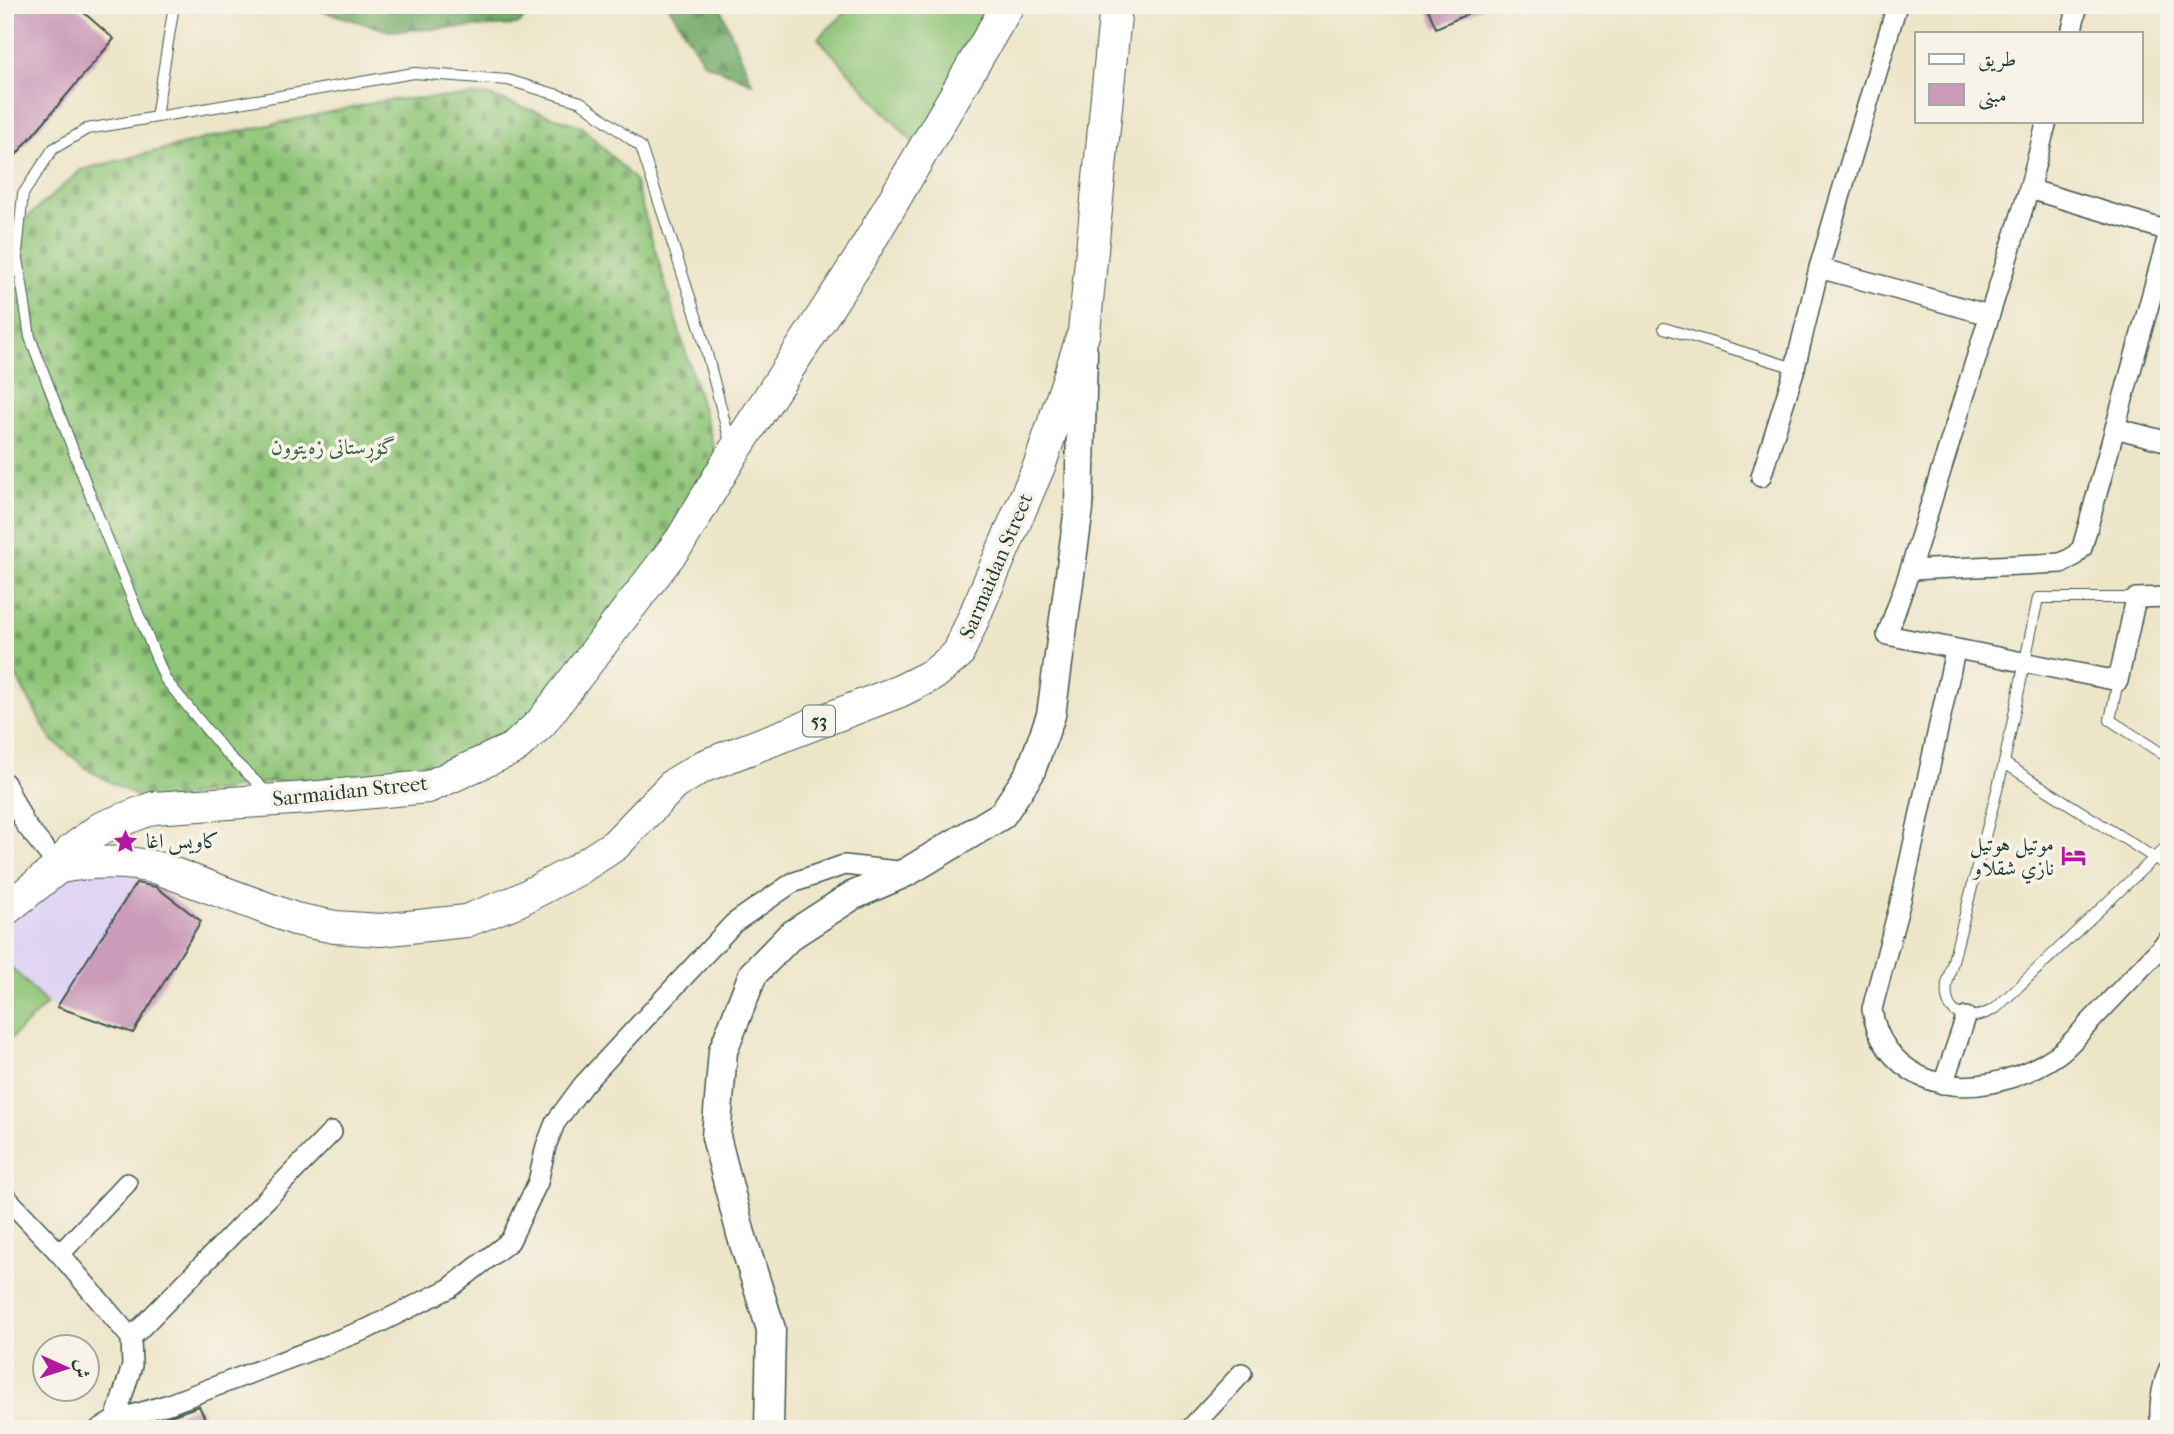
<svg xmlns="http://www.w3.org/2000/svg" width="2174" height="1434" font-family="'IM FELL French Canon',Amiri,serif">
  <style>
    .built { fill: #e0d4f4 }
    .grass { fill: #8dc476; stroke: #568055; stroke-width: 2 }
    .forest { fill: url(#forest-firs); stroke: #48744e; stroke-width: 2 }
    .cemetery { fill: url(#cemetery-stones); stroke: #568055; stroke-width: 2 }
    .building { fill: #cb9bb9 }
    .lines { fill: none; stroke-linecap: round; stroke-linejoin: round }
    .lane-casing { stroke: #3e564a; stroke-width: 12 }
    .street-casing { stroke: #3e564a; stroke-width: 22 }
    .secondary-casing { stroke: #3e564a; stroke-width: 31 }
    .primary-casing { stroke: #3e564a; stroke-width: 34 }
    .lane { stroke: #fff; stroke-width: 10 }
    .street { stroke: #fff; stroke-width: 19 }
    .secondary { stroke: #fff; stroke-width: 28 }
    .primary { stroke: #fff; stroke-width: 32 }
    .labels { text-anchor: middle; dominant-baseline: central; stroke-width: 7; stroke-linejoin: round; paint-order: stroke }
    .shield { fill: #f7f3e8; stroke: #60746a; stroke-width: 2 }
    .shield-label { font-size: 19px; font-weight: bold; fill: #1f3d34 }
    .park-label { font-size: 21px; fill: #3a5f44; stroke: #f7f3e8 }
    .street-label { font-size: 21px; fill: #1f3d34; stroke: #f7f3e8 }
    .poi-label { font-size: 21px; fill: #1f3d34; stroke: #f7f3e8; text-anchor: start }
  </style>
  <defs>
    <pattern id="forest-firs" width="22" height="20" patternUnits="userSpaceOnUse" patternTransform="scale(1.75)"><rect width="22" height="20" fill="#72aa67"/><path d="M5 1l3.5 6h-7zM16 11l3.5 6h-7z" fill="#5d8c56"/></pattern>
    <pattern id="cemetery-stones" width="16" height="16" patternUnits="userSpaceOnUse" patternTransform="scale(1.75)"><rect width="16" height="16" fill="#8dc476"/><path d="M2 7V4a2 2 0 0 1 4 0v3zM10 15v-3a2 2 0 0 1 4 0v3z" fill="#73a062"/></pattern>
  </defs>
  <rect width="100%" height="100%" fill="#f7f3e8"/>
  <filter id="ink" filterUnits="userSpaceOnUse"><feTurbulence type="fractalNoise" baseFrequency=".0143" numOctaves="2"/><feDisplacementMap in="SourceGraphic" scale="14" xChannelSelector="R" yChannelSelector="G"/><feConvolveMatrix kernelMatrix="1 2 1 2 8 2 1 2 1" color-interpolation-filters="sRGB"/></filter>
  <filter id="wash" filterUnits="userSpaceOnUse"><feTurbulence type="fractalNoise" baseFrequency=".00686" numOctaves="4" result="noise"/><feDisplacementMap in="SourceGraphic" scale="28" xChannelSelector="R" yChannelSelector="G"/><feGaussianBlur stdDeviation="1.57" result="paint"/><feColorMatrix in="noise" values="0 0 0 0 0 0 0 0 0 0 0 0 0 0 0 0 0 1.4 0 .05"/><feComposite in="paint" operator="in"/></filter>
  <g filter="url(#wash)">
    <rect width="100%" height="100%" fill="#ede5c8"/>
    <!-- built -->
    <polygon class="built" points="131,867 201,921 133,1033 47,1004 5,961 5,921 59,875"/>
    <!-- grass -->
    <g class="grass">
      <polygon points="854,5 1008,5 915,145 818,38"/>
      <polygon points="5,961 47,1004 5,1044"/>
    </g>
    <!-- forest -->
    <g class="forest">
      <polygon points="302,5 539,5 517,25 389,31"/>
      <polygon points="668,5 723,5 722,12 752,83 704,63"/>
    </g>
    <!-- cemetery -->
    <polygon class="cemetery" points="486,95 581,126 634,179 717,457 624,608 510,746 435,776 271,782 149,803 90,771 50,738 5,656 5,270 14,229 81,170 208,138 387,100"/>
    <g id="blocks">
      <!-- building -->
      <g class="building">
        <polygon points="5,5 75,5 114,39 5,168"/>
        <polygon points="1426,5 1488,5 1436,28"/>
        <polygon points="132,836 133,845 119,844 118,841"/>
        <polygon points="136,883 156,887 201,921 133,1033 57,1007"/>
        <polygon points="199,1406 210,1429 139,1429 159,1420"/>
      </g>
    </g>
  </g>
  <g filter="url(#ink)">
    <use href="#blocks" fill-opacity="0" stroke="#3e564a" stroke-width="2"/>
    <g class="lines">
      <defs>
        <g id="lane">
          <polyline points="156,117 174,5"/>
          <polyline points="1664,328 1795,368"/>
          <path d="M2136,598H2038L2004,763L1947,984C1943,1019 1971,1023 1996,1008L2169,844"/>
          <polyline points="2118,681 2110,720 2169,758"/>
          <polyline points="2004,763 2169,867"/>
          <polyline points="269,794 226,753 165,679 99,518 30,337 17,252 23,194 53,149 87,129 414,73 508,80 581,102 641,147 701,331 730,442"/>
        </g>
        <g id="street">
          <polyline points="2071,33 2078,5"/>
          <polyline points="2047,121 2029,189 1910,570 1887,635 2118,681 2136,598 2169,597"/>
          <polyline points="2029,189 2169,231"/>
          <polyline points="1819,268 1897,5"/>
          <polyline points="2115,428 2169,442"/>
          <polyline points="1761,477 1795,368 1819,268 1989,315"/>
          <polyline points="1910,570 2061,563 2073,557 2082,548 2169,232"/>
          <path d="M1955,651L1902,896L1872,1009C1876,1039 1893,1062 1920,1076C1964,1097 2019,1081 2057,1055C2070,1046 2080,1032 2091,1021C2117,994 2143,966 2169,939"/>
          <polyline points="5,783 25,824 59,867"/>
          <polyline points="1943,1084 1966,1017"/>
          <polyline points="5,1196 60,1254 131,1338 132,1366 115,1420"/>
          <polyline points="60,1254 127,1183"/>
          <polyline points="131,1338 332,1132"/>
          <polyline points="99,1429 115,1420 169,1404 367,1329 450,1288 510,1241 538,1182 546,1146 555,1123 583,1085 734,923 792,883 844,865 906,872"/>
          <polyline points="1190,1429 1242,1373"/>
          <path d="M2161,1429C2158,1408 2161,1388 2169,1368"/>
        </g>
        <polyline id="secondary" points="769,1429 771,1329 741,1234 716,1137 723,1051 753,974 790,936 852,896 907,872 1002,815 1030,773 1051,715 1079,508 1083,352"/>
        <g id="primary">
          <path d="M59,867C93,861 124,860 158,868L295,919L335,927L380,930L466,921L517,901L575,871L615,845L674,784L704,766L900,691L934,674L958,654L1040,464L1084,332L1116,5"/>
          <polyline points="5,910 59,867 72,850 101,828 153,808 308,798 428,787 514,748 541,723 681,540 733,453 857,263 1008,5"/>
        </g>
      </defs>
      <!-- lane casing -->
      <use href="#lane" class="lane-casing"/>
      <!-- street casing -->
      <use href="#street" class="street-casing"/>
      <!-- secondary casing -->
      <use href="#secondary" class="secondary-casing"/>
      <!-- primary casing -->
      <use href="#primary" class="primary-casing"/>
      <!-- lane -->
      <use href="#lane" class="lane"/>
      <!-- street -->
      <use href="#street" class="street"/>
      <!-- secondary -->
      <use href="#secondary" class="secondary"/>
      <!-- primary -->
      <use href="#primary" class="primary"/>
    </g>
  </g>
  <!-- icons -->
  <defs>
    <symbol id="sight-bare" viewBox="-9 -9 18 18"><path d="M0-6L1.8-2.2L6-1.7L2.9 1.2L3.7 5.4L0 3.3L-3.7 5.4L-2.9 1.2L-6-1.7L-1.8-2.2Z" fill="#b5179e" stroke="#f7f3e8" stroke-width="2.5" paint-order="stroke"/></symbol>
    <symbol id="hotel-bare" viewBox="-9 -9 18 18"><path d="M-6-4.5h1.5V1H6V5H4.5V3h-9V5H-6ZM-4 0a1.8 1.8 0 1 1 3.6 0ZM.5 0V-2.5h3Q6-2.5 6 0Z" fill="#b5179e" stroke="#f7f3e8" stroke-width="2.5" paint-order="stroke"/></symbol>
  </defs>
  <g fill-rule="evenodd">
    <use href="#sight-bare" x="108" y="824" width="35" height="35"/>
    <use href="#hotel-bare" x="2056" y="838" width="35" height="35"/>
  </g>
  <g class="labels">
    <!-- shield labels -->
    <rect class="shield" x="803" y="705.5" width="32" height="31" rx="5"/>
    <g class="shield-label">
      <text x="819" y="721">53</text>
    </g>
    <!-- park labels -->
    <g class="park-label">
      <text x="333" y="447">گۆڕستانی زەیتوون</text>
    </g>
    <!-- street labels -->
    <g class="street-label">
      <text transform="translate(996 566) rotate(-67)">Sarmaidan Street</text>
      <text transform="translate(350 791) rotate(-6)">Sarmaidan Street</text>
    </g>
    <!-- poi labels -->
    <g class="poi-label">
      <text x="146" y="841">كاويس اغا</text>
      <text x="2054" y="844" text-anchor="end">موتيل هوتيل<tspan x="2054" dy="24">نازي شقلاو</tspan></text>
    </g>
  </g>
  <!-- margin -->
  <rect width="2174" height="1434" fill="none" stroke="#f7f3e8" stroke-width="28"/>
  <!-- legend -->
  <rect x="1915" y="32" width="228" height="91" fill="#f7f3e8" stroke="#a1aaa0" stroke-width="2"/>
  <rect x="1929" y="54" width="35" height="10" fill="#ffffff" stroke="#a1aaa0" stroke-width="2"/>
  <text x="1978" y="66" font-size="21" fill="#1f3d34">طريق</text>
  <rect x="1929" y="84" width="35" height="21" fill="#cb9bb9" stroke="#a1aaa0" stroke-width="2"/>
  <text x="1978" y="102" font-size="21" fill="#1f3d34">مبنى</text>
  <!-- north arrow -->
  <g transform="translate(66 1368) rotate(93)"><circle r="33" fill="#f7f3e8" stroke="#a1aaa0" stroke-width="2"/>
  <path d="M0-5L12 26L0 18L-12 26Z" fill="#b5179e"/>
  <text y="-10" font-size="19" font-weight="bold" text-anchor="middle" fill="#1f3d34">ش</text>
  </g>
</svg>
